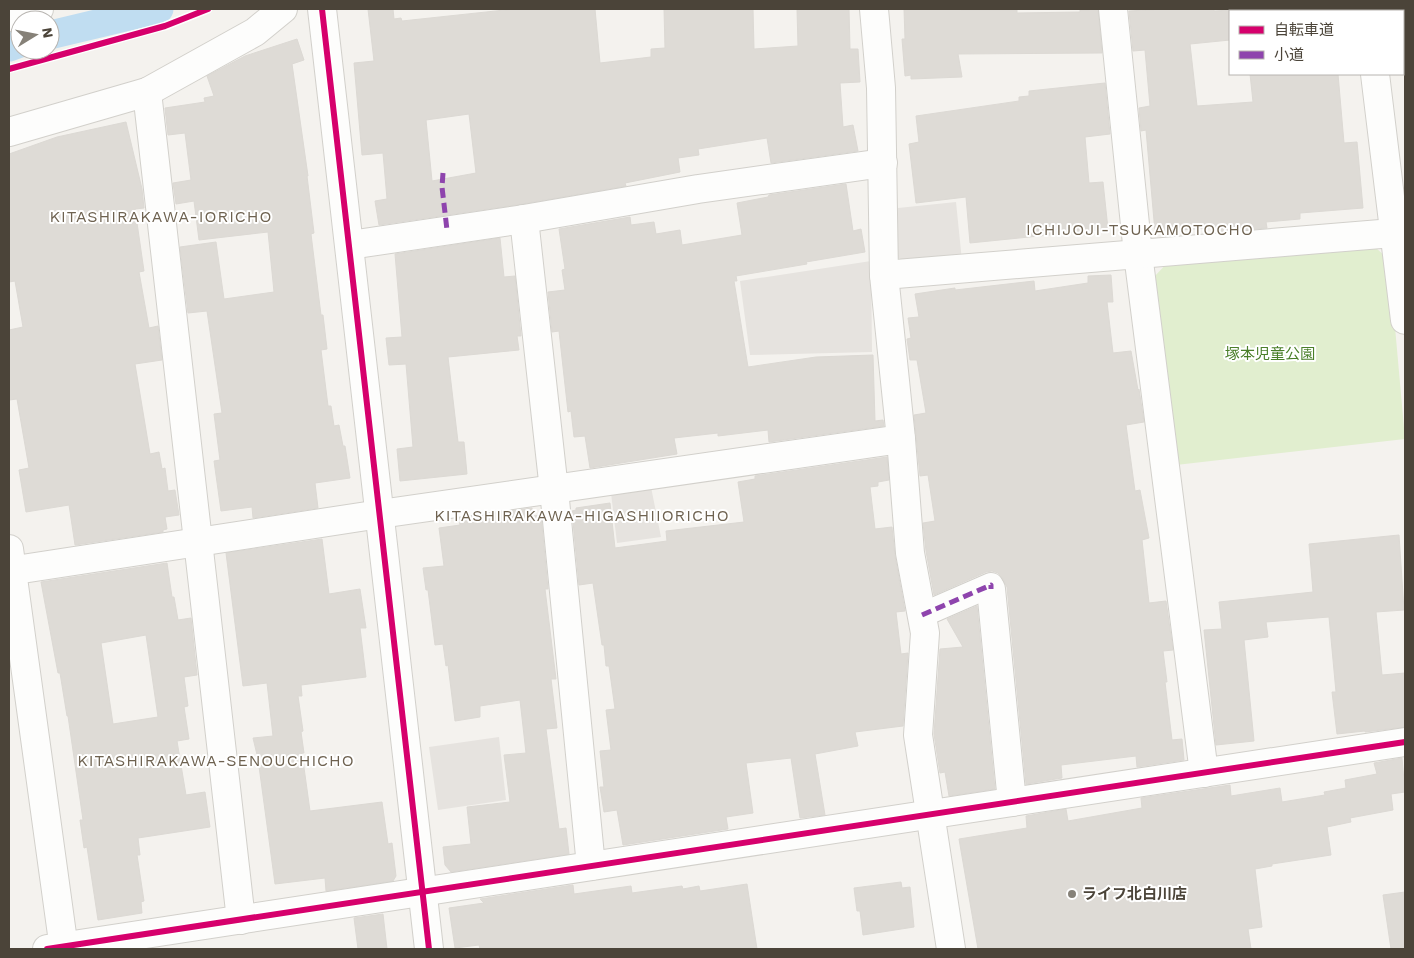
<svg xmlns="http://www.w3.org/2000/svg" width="1414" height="958" font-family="'Work Sans','Noto Sans JP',sans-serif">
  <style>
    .green { fill: #e1eecf }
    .parking { fill: #e6e3df }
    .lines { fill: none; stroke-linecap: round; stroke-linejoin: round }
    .canal { stroke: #c0ddf1; stroke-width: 29 }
    .building { fill: #dedbd6; stroke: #dcd9d4; fill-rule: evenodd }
    .pedestrian-casing { stroke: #d2d0cb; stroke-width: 26 }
    .minor-casing { stroke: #d2d0cb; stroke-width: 30 }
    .tertiary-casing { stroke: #d2d0cb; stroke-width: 30 }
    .pedestrian { stroke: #fdfdfc; stroke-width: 24 }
    .minor { stroke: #fdfdfc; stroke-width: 28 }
    .tertiary { stroke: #fdfdfc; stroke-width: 28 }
    .quiet { stroke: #8e44ad; stroke-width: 5; stroke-dasharray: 10 5; stroke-linecap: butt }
    .cycleway-casing { stroke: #fff; stroke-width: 9 }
    .cycleway { stroke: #d6006c; stroke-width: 6 }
    .poi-dot { fill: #868178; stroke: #fff; stroke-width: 2 }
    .labels { text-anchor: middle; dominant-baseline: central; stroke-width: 4; stroke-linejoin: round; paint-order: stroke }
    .park-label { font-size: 15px; fill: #4a7f2a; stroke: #fff }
    .poi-label { font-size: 15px; font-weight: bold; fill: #4b4439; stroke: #fff; text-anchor: start }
    .neighbourhood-label { font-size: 16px; letter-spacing: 1px; fill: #6e6250; stroke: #fff }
  </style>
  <rect width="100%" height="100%" fill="#f4f2ee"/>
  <!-- green -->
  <polygon class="green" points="1374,246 1389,260 1405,439 1176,465 1154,277 1170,260"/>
  <!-- parking -->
  <g class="parking">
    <polygon points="956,202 962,261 914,267 897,257 898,208"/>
    <polygon points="871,261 872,352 750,355 740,281"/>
    <polygon points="651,487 661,537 617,543 611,493"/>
    <polygon points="499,737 506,800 438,810 429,747"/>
  </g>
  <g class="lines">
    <!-- canal -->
    <g class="canal">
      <polyline points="50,35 159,9"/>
      <polyline points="9,47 20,43"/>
    </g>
  </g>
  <!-- building -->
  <g class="building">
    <path d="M368,9H393L394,19L401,18L402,21L514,9H595L600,63L651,57V49L665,48L664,9H753L754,49L798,46L797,9H849L850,49H858L860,82L840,83L843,127L853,125L858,151L771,163L767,138L698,149L699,155L678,158L680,172L625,183L626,186L522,204L379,225L375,201L387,199L383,153L362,155L354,63L374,61ZM469,114L476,173L432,181L426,120Z"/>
    <polygon points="904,9 1017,10 1017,13 1080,12 1080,10 1098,9 1102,53 958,54 962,77 911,79 911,75 905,76 902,39 905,39"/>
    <polygon points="1162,9 1214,9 1214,11 1230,10 1230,40 1190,44 1197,106 1253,102 1250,74 1338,74 1344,143 1357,142 1363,208 1300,213 1300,219 1266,222 1267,228 1218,232 1218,227 1155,232 1146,130 1141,131 1139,108 1150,106 1145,50 1133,51 1129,11"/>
    <polygon points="297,39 304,60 292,64 308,176 307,176 314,233 311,234 321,315 323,315 327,349 321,350 328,406 331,406 334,426 339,425 343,446 345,446 350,478 315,483 318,508 253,518 252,507 221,511 214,461 220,460 214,414 222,413 207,311 188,313 180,247 216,242 224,299 274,292 268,232 199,240 194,201 176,204 173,183 191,180 185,133 168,135 165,108 205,102 204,98 214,96 207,76 245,56"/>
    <polygon points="1105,83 1110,134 1085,137 1089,183 1103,182 1108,229 970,243 966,197 916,203 909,144 919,142 916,116 1019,101 1019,97 1029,96 1029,91"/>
    <polygon points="126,122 142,189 144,208 135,209 144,271 139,272 149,328 158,326 162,360 135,364 150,454 159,452 162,469 165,468 168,491 175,490 179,515 165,517 167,529 163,530 163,532 75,545 69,505 26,512 19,470 29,468 17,399 9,400 9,330 23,327 15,281 9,282 9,154 57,137"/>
    <polygon points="846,184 853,231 861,229 865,252 806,262 807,264 736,276 737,281 734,281 748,367 816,357 873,355 875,421 883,420 884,426 769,442 768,430 718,436 718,433 674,438 677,454 590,468 585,436 574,437 571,411 568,412 559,331 552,332 548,292 565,290 562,270 565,269 559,229 630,217 631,225 654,222 656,234 680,230 682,245 742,235 737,203 768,197 769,195"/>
    <polygon points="500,238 504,277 515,276 521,336 517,336 519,350 448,357 458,442 464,442 467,474 400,481 397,449 413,447 406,364 389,365 386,338 402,337 395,254"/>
    <polygon points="1111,275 1113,302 1107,302 1113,353 1131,351 1138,390 1139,389 1144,422 1126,425 1135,491 1140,490 1149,538 1142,540 1149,603 1166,601 1173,650 1163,651 1167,682 1165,682 1172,740 1182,739 1184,760 1137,767 1136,756 1061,765 1062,778 1026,784 1007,587 1003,579 998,573 992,571 986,572 934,595 926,551 923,523 935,521 928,475 920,476 914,415 926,413 917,360 910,360 907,339 911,338 908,318 919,317 915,294 955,288 955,290 1034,281 1035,291 1088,283 1088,276"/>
    <polygon points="887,457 889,480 878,482 878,486 870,487 875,529 892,527 895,556 905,611 896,612 901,654 908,653 903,726 855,732 858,746 815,754 825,815 800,818 791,758 746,763 753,813 726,817 728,829 623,845 617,810 604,812 600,787 604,787 600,751 611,750 606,710 615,709 609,666 606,666 604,645 602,645 593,583 579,585 572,511 576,510 576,508 610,503 615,548 667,541 666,531 744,522 738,482 755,479 755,476"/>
    <polygon points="532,508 533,516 541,515 548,589 545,589 556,679 551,679 557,728 546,729 559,829 566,828 569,854 451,872 445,865 443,847 471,844 467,807 510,802 504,755 526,753 520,700 480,706 480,717 455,721 448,665 446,666 443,644 435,645 428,590 426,590 423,568 444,566 439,528 460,525 459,518"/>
    <polygon points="1399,535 1404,610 1376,612 1382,675 1405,673 1405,727 1365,732 1365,731 1337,734 1332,692 1336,692 1329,617 1266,622 1268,637 1244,640 1254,741 1216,745 1204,630 1222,629 1219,602 1313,592 1309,544"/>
    <polygon points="322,539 329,594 360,589 366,628 360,628 366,677 301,685 302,696 298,696 303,731 301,732 304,753 302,753 310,811 382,802 388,844 392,843 396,876 393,881 326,891 325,878 275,884 258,759 253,738 273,736 267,683 243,686 226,553"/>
    <path d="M167,563L172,597H174L178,620L191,618L197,675L184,677L188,706L184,707L189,739L177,741L186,795L205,792L210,827L138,838L140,855H137L144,901L141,902L142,913L98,920L87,847L84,848L80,820H83L68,716H67L60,673H58L41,582ZM146,635L158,717L113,724L101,643Z"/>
    <polygon points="977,606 995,789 949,796 945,772 940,773 934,734 940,649 963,647 947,619"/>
    <polygon points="1402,758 1405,792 1391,794 1393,810 1350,818 1351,822 1327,827 1331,855 1272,864 1272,866 1255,869 1262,927 1248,929 1251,949 978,949 959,839 1027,828 1026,816 1066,809 1068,821 1142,808 1141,798 1230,785 1231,796 1280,788 1282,802 1325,795 1324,792 1346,788 1345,780 1377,774 1374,763"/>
    <polygon points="901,882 902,888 910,887 914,927 863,935 860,911 857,911 854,888"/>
    <polygon points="747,884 757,949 480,949 479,945 455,948 449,908 484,903 480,899 573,885 574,894 631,886 632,893 682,886 683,889 699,886 700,891"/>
    <polygon points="1405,892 1405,949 1391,949 1383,895"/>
    <polygon points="383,914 387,949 358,949 354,918"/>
  </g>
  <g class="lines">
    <defs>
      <polyline id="pedestrian" points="922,615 991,585 991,589"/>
      <g id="minor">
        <polyline points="874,9 881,88 884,275 901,439 910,553 925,633 918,735 951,949"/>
        <polyline points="1113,9 1138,254 1204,773"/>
        <polyline points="1375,11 1402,9"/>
        <polyline points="1375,74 1405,320"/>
        <polyline points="147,92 241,920"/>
        <polyline points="9,132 147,92 255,32 283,9"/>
        <polyline points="524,219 554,490 591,866"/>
        <polyline points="350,245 524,219 698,189 883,163"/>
        <polyline points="884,275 1405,232"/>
        <polyline points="9,549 64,949"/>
        <polyline points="9,571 380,514 901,439"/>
        <polyline points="991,589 1012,802"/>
        <polyline points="47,949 1405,742"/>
      </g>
      <g id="tertiary">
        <polyline points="322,9 429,949"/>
        <polyline points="9,17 39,9"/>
      </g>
    </defs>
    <!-- pedestrian casing -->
    <use href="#pedestrian" class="pedestrian-casing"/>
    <!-- minor casing -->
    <use href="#minor" class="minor-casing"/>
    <!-- tertiary casing -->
    <use href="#tertiary" class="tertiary-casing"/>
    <!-- pedestrian -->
    <use href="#pedestrian" class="pedestrian"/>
    <!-- minor -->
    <use href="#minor" class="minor"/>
    <!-- tertiary -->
    <use href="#tertiary" class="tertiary"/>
    <!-- quiet -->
    <g class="quiet">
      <polyline points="443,173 442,187 447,230"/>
      <polyline points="922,615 991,585 991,589"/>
    </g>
    <defs>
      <g id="cycleway">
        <polyline points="322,9 429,949"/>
        <polyline points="9,69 165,26 208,9"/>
        <polyline points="47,949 1405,742"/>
      </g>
    </defs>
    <!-- cycleway casing -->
    <use href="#cycleway" class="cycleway-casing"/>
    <!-- cycleway -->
    <use href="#cycleway" class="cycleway"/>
  </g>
  <!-- markers -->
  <circle class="poi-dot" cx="1072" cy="894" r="5"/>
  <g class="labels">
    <!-- park labels -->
    <g class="park-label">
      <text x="1270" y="354">塚本児童公園</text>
    </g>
    <!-- poi labels -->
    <g class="poi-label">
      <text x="1082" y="894">ライフ北白川店</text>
    </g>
    <!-- neighbourhood labels -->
    <g class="neighbourhood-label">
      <text x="161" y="216">KITASHIRAKAWA-IORICHO</text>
      <text x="1140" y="229">ICHIJOJI-TSUKAMOTOCHO</text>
      <text x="582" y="515">KITASHIRAKAWA-HIGASHIIORICHO</text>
      <text x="216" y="760">KITASHIRAKAWA-SENOUCHICHO</text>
    </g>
  </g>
  <!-- border -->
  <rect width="1414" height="958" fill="none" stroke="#4b4439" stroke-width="20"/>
  <!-- legend -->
  <rect x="1229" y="10" width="175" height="65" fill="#ffffff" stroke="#b7b4b0"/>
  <rect x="1239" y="26" width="25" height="8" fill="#d6006c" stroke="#b7b4b0"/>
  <text x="1274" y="35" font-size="15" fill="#4b4439">自転車道</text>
  <rect x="1239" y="51" width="25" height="8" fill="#8e44ad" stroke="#b7b4b0"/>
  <text x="1274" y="60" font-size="15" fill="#4b4439">小道</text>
  <!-- north arrow -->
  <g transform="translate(35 35) rotate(80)"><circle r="24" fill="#ffffff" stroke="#b7b4b0"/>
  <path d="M0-4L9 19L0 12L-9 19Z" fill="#868178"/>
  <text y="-8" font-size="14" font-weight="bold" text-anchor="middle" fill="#4b4439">N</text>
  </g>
</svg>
